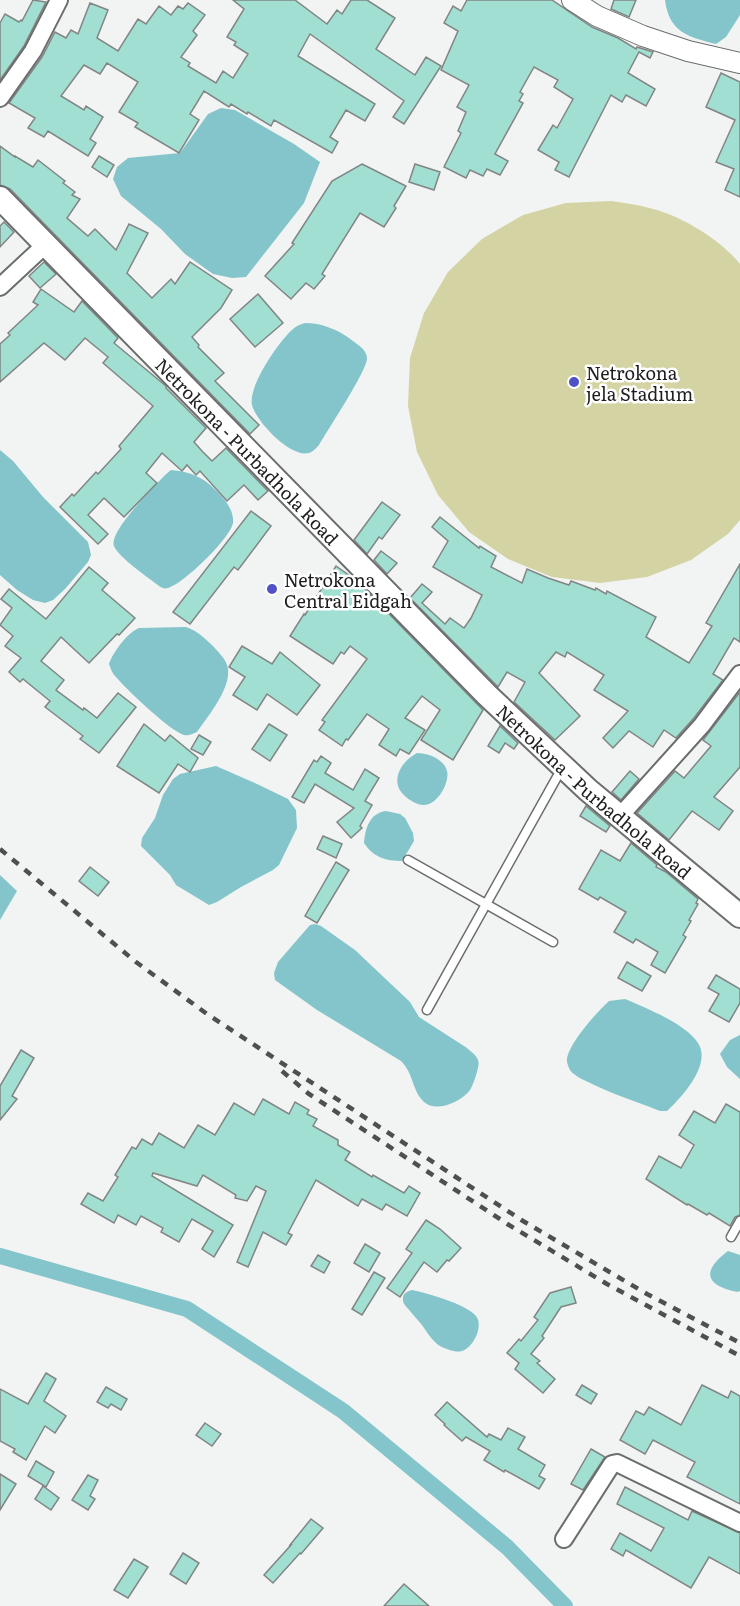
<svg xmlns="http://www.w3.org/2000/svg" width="740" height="1606" font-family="Literata,serif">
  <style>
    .green { fill: #d4d3a4 }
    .water { fill: #84c4cb }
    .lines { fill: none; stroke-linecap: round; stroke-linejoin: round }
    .canal { stroke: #84c4cb; stroke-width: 16 }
    .building { fill: #a1dfd2; stroke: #818584; stroke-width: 1.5 }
    .service-casing { stroke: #6b6e6c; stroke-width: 11 }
    .minor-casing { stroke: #6b6e6c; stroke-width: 20 }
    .tertiary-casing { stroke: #6b6e6c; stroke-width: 22 }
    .secondary-casing { stroke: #6b6e6c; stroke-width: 26 }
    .service { stroke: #fff; stroke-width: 8 }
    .minor { stroke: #fff; stroke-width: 16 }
    .tertiary { stroke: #fff; stroke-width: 20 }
    .secondary { stroke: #fff; stroke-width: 22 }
    .rail { stroke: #4e504e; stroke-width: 4.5; stroke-dasharray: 8 8; stroke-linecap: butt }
    .poi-dot { fill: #5151c7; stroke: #fff; stroke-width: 2 }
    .labels { text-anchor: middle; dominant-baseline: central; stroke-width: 5; stroke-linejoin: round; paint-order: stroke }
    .poi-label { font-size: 18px; fill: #1d1e1d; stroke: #fff; text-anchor: start }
    .street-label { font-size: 18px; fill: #1d1e1d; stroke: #fff }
  </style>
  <rect width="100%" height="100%" fill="#f1f4f2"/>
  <!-- green -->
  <path class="green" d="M611,201C625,203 639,205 653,209C682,216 722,241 740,264V520L728,534L691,560L647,577L600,583L552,577L508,559L469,532L438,495L417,452L408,406L410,358L424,313L448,272L482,239L523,215L566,203Z"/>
  <!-- water -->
  <g class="water">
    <path d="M665,0H740V15L726,37L716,44C688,37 669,32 665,0Z"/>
    <polygon points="221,108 235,110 294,144 320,162 304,203 246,277 232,278 213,274 185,254 161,229 121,196 113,179 117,167 128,158 180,153 208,114"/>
    <path d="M305,323C321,323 336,329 349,338C355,343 367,349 367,358C368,369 327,431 319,445C316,448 313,452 309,453C290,458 256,421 252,405C248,386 279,341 293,329C296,326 301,324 305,323Z"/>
    <polygon points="0,450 13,461 43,497 88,542 91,555 88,562 65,589 53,600 45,603 33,600 17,590 0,575"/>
    <path d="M171,470C195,472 208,480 223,498C229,505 234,514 233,523C230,539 183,584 168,588C163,589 163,588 159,586C149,578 118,557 114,546C108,532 155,486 165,475Z"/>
    <path d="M186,627C198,631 204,638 213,646C218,652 225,658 227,665C234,685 208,716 197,732C192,734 189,736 184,735C170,731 126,689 116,677C112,673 111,669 109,664C113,652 128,632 139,628Z"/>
    <path d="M417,753C428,753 444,759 447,771C450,783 437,806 423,805C418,805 409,800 406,797C388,783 401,761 417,753Z"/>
    <polygon points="216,766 257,784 288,799 296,810 297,828 279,865 273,870 241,887 217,902 209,905 176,885 170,875 141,846 142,838 155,818 163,795 173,779 180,774"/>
    <path d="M386,811L400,814L405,818L413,833L414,841L402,861C385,861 373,857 364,843C365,828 370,813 386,811Z"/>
    <polygon points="0,875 17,891 0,920"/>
    <path d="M315,924L321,926L355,950L410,1002L419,1017L467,1048C470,1051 475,1054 477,1058C480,1063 478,1067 477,1072C475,1078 473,1085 470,1090C461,1102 436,1113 424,1102C412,1091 414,1074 401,1061L317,1010L275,980L274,973L278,962L310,925Z"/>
    <path d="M625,999C646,1008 686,1024 698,1043C712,1064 682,1097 667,1111H660C635,1101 609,1093 586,1081C582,1079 577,1077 574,1074C570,1072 568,1066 567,1062C565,1047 598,1011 609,1001Z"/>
    <polygon points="740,1035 740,1079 727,1067 720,1054 730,1040"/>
    <path d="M728,1251L740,1255V1291L738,1292C705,1286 701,1271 728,1251Z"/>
    <path d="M412,1290C427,1293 466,1304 476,1316C484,1326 473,1348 462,1351C456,1353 446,1349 440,1346C432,1341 427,1332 422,1325C416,1318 410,1311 404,1304C401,1296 404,1292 412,1290Z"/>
  </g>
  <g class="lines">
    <!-- canal -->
    <polyline class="canal" points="0,1256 187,1309 343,1411 507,1547 565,1606"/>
  </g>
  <!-- building -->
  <g class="building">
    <polygon points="33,0 46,2 24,46 0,80 0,23 5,14 19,22 21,20 22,21"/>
    <polygon points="233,0 295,0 327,24 337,10 342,14 351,0 367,0 395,18 376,49 415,75 426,57 441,66 404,124 393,117 404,101 310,34 298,56 375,104 365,121 346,110 330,137 338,142 332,153 274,120 271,126 248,112 247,114 231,104 229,107 204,91 190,114 199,120 179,153 135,127 138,123 119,112 138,82 107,63 100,74 84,65 61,96 84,110 86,106 103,117 90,139 96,143 88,156 48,131 44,137 28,128 35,118 9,103 42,57 55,32 66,38 71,30 78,34 90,3 108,10 97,38 118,51 138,19 146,24 159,6 171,15 178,6 183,9 188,3 205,15 193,31 197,35 181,57 190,63 188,66 216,83 223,71 233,78 248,54 234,45 236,42 227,37 244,9"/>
    <polygon points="467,0 552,0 592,27 618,38 636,49 637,47 653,52 650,58 639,52 628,73 655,89 646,106 626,95 622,102 611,95 569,177 555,170 559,162 538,150 553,125 557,128 573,99 554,87 558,80 534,67 520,92 523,94 519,101 523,103 495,154 508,161 500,175 487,169 483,176 470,170 466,178 444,167 461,133 458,131 466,112 457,107 469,85 441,70 458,31 444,23 453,6 461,11"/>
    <polygon points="614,0 636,0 629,17 611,9"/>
    <polygon points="721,73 740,82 740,197 725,190 734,169 716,162 735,120 706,107"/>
    <polygon points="0,146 15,157 15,156 33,167 38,160 65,181 63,183 75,192 72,195 80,199 67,218 88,236 95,229 116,250 129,224 148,233 127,273 152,298 171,279 175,284 190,262 232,290 221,308 192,337 199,345 198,347 224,373 215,381 259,425 250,434 10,189 0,185"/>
    <polygon points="99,156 114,165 107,177 92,167"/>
    <polygon points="362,164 406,186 394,206 396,208 384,227 360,213 322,274 325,276 314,289 306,283 291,299 265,276 294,244 292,243 332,181"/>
    <polygon points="415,164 440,172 434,190 409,182"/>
    <polygon points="4,222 14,232 0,247 0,226"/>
    <polygon points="44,262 56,274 40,288 29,276"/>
    <polygon points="41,289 74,312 82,301 118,338 114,343 166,386 166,388 206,428 194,442 202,451 212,461 226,448 268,491 258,500 244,485 227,501 200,471 196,475 187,465 182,471 162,453 146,473 157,483 124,517 104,498 88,515 108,534 98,544 60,507 72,494 74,496 96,472 98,474 121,449 119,446 153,406 103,363 108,357 85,338 65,360 44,343 0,382 0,344 10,335 8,333 38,305 33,302"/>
    <polygon points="258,294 283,323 255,347 230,319"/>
    <polygon points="382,502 400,515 382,539 379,537 367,554 354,540"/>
    <polygon points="251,511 271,526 238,570 234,567 190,624 173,612"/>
    <polygon points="440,517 479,548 480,546 496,556 491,567 522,583 527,569 548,578 569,585 571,581 595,590 596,588 606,594 607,591 656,617 646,637 689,663 712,626 706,623 740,564 740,642 734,638 713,674 723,680 694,718 676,738 664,730 653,747 629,731 613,748 603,738 628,711 594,690 604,675 567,652 565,657 556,652 539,673 580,716 555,740 514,702 525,682 507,672 498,687 410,598 422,584 432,592 422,603 445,624 450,618 464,628 471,618 482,595 433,567 448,541 432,527"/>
    <polygon points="381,551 397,563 387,574 374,560"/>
    <polygon points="336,566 356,580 483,710 453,760 421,740 440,710 422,696 405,718 425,730 409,754 400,749 396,756 379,745 389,729 367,714 348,740 346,739 342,746 319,730 325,722 322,720 367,659 350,646 344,654 341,652 333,664 290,636 304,614 305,615"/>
    <polygon points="89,567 108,583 102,590 135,618 119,635 117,634 89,663 61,637 41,661 64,680 56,690 83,710 84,708 97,718 118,693 136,707 99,753 80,739 83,736 45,707 50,701 23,679 20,682 9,672 21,658 5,646 13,636 0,625 12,608 1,599 9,589 46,619"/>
    <polygon points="242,646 272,664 280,652 320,685 297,715 267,694 257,710 233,695 245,677 229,667"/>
    <polygon points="740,692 740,767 714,797 733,811 719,830 692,811 669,840 637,813 675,771 684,778 711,746 703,740"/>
    <polygon points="144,724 165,741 170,735 198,758 190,772 178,764 159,793 117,766"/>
    <polygon points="269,724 287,735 270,761 252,749"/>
    <polygon points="500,726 518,743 514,749 505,743 499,753 488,746"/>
    <polygon points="199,735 211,742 203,755 191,749"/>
    <polygon points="321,756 331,763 325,773 353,790 365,769 379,778 365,801 372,805 360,826 362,828 351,838 337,822 354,808 315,784 304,803 292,797 314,760 317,762"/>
    <polygon points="630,771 639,779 621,800 612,792"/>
    <polygon points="586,806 610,826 606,832 580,816"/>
    <polygon points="323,836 342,844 336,858 317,849"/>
    <polygon points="631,843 657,865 656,867 666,872 698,899 696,903 698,904 689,920 691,921 683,935 686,937 665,973 651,965 658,952 636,939 633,943 614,932 626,912 600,897 598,900 579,889 601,850 620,861"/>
    <polygon points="336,862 349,870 317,923 305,916"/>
    <polygon points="90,867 109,882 98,896 79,881"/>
    <polygon points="627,962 651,976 642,991 618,978"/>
    <polygon points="716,975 740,989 740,1003 729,1022 709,1011 719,994 708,988"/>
    <polygon points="21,1050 34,1058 12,1096 17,1099 0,1120 0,1086"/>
    <polygon points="263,1099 289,1114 295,1102 309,1110 307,1114 317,1119 313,1126 338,1140 338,1145 350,1152 345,1160 372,1177 373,1175 404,1193 409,1186 420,1193 407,1216 386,1204 382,1210 362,1199 358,1206 316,1180 288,1233 292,1235 286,1245 263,1232 248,1267 237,1262 266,1191 256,1186 247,1201 235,1198 236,1195 203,1175 197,1186 153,1173 152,1176 233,1225 214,1257 202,1249 213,1231 192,1219 179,1242 161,1232 163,1228 141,1216 136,1225 118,1215 114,1223 81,1204 88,1193 103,1201 118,1177 115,1175 132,1147 136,1149 142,1139 152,1145 159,1133 184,1148 198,1125 215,1135 234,1103 254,1115"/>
    <polygon points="726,1104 740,1112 740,1215 735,1217 730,1226 709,1213 707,1215 688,1204 687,1205 646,1179 659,1156 681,1168 694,1145 679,1135 694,1111 715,1123"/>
    <polygon points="426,1220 440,1229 461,1248 449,1261 447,1260 437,1272 424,1262 400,1297 387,1288 412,1253 406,1249"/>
    <polygon points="365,1244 380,1253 369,1272 354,1263"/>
    <polygon points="318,1255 330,1262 324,1273 311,1266"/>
    <polygon points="374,1272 385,1278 362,1315 352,1309"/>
    <polygon points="571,1287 576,1303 561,1307 542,1336 544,1338 531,1354 540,1361 537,1363 555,1379 543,1393 515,1369 519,1363 507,1353 519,1339 521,1341 538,1320 534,1317 550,1293"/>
    <polygon points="46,1373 56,1379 44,1401 66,1416 55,1433 45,1426 26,1460 13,1452 15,1449 0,1441 0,1389 28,1404"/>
    <polygon points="582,1385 597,1394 591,1404 576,1395"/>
    <polygon points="702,1385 728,1398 731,1391 740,1396 740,1504 687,1477 695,1462 653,1440 645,1454 620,1440 636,1411 644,1415 649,1407 681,1425"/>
    <polygon points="106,1387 127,1399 121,1410 111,1404 108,1408 97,1402"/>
    <polygon points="447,1402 487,1437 489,1434 501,1440 508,1428 525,1437 518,1449 545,1465 539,1476 545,1479 539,1489 505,1470 504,1472 484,1460 490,1451 466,1437 462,1441 444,1425 445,1424 435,1415"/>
    <polygon points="205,1423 221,1434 212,1446 196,1435"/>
    <polygon points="591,1449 605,1457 583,1490 571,1484"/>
    <polygon points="36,1461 54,1472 46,1487 28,1476"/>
    <polygon points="0,1474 16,1484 0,1510"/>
    <polygon points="88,1475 98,1480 90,1496 95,1499 88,1510 72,1500"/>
    <polygon points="43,1486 59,1498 51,1510 35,1499"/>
    <polygon points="625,1487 688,1520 692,1511 740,1533 740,1574 709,1557 691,1588 626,1550 623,1556 611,1549 620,1533 651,1551 664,1528 617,1504"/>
    <polygon points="311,1519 323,1528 301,1554 300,1553 273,1583 264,1575 291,1545 290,1545"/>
    <polygon points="183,1553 199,1563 186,1584 170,1574"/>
    <polygon points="134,1559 148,1567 128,1598 114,1590"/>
    <polygon points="404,1584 429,1606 384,1606"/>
  </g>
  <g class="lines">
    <defs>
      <g id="service">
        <polyline points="408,860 553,942"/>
        <polyline points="427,1010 557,777"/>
        <polyline points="731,1237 740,1221"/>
      </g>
      <g id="minor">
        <polyline points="0,98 33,51 59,0"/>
        <polyline points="0,287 45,245"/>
        <polyline points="620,816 702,725 740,674"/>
        <polyline points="564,1539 612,1464 617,1463 740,1523"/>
      </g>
      <polyline id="tertiary" points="572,0 597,16 643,36 688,51 740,63"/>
      <g id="secondary">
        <path id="s1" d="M0,198L487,695L588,790L740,916"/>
      </g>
    </defs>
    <!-- service casing -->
    <use href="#service" class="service-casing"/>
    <!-- minor casing -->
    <use href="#minor" class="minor-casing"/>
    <!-- tertiary casing -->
    <use href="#tertiary" class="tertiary-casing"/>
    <!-- secondary casing -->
    <use href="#secondary" class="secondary-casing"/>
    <!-- service -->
    <use href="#service" class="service"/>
    <!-- minor -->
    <use href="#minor" class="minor"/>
    <!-- tertiary -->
    <use href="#tertiary" class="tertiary"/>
    <!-- secondary -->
    <use href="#secondary" class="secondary"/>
    <!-- rail -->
    <g class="rail">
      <polyline points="0,849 136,962 207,1014 523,1221 647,1294 740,1343"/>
      <polyline points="282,1071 309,1094 509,1225 607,1284 740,1356"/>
    </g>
  </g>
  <!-- markers -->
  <g class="poi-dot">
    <circle cx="574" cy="382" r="6"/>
    <circle cx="272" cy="589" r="6"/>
  </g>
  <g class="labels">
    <!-- poi labels -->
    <g class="poi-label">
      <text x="586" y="372">Netrokona<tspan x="586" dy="21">jela Stadium</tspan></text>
      <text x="284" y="579">Netrokona<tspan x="284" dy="21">Central Eidgah</tspan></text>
    </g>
    <!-- street labels -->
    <g class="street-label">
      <text stroke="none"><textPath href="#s1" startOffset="354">Netrokona - Purbadhola Road</textPath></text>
      <text stroke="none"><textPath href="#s1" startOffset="840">Netrokona - Purbadhola Road</textPath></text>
    </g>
  </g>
</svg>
